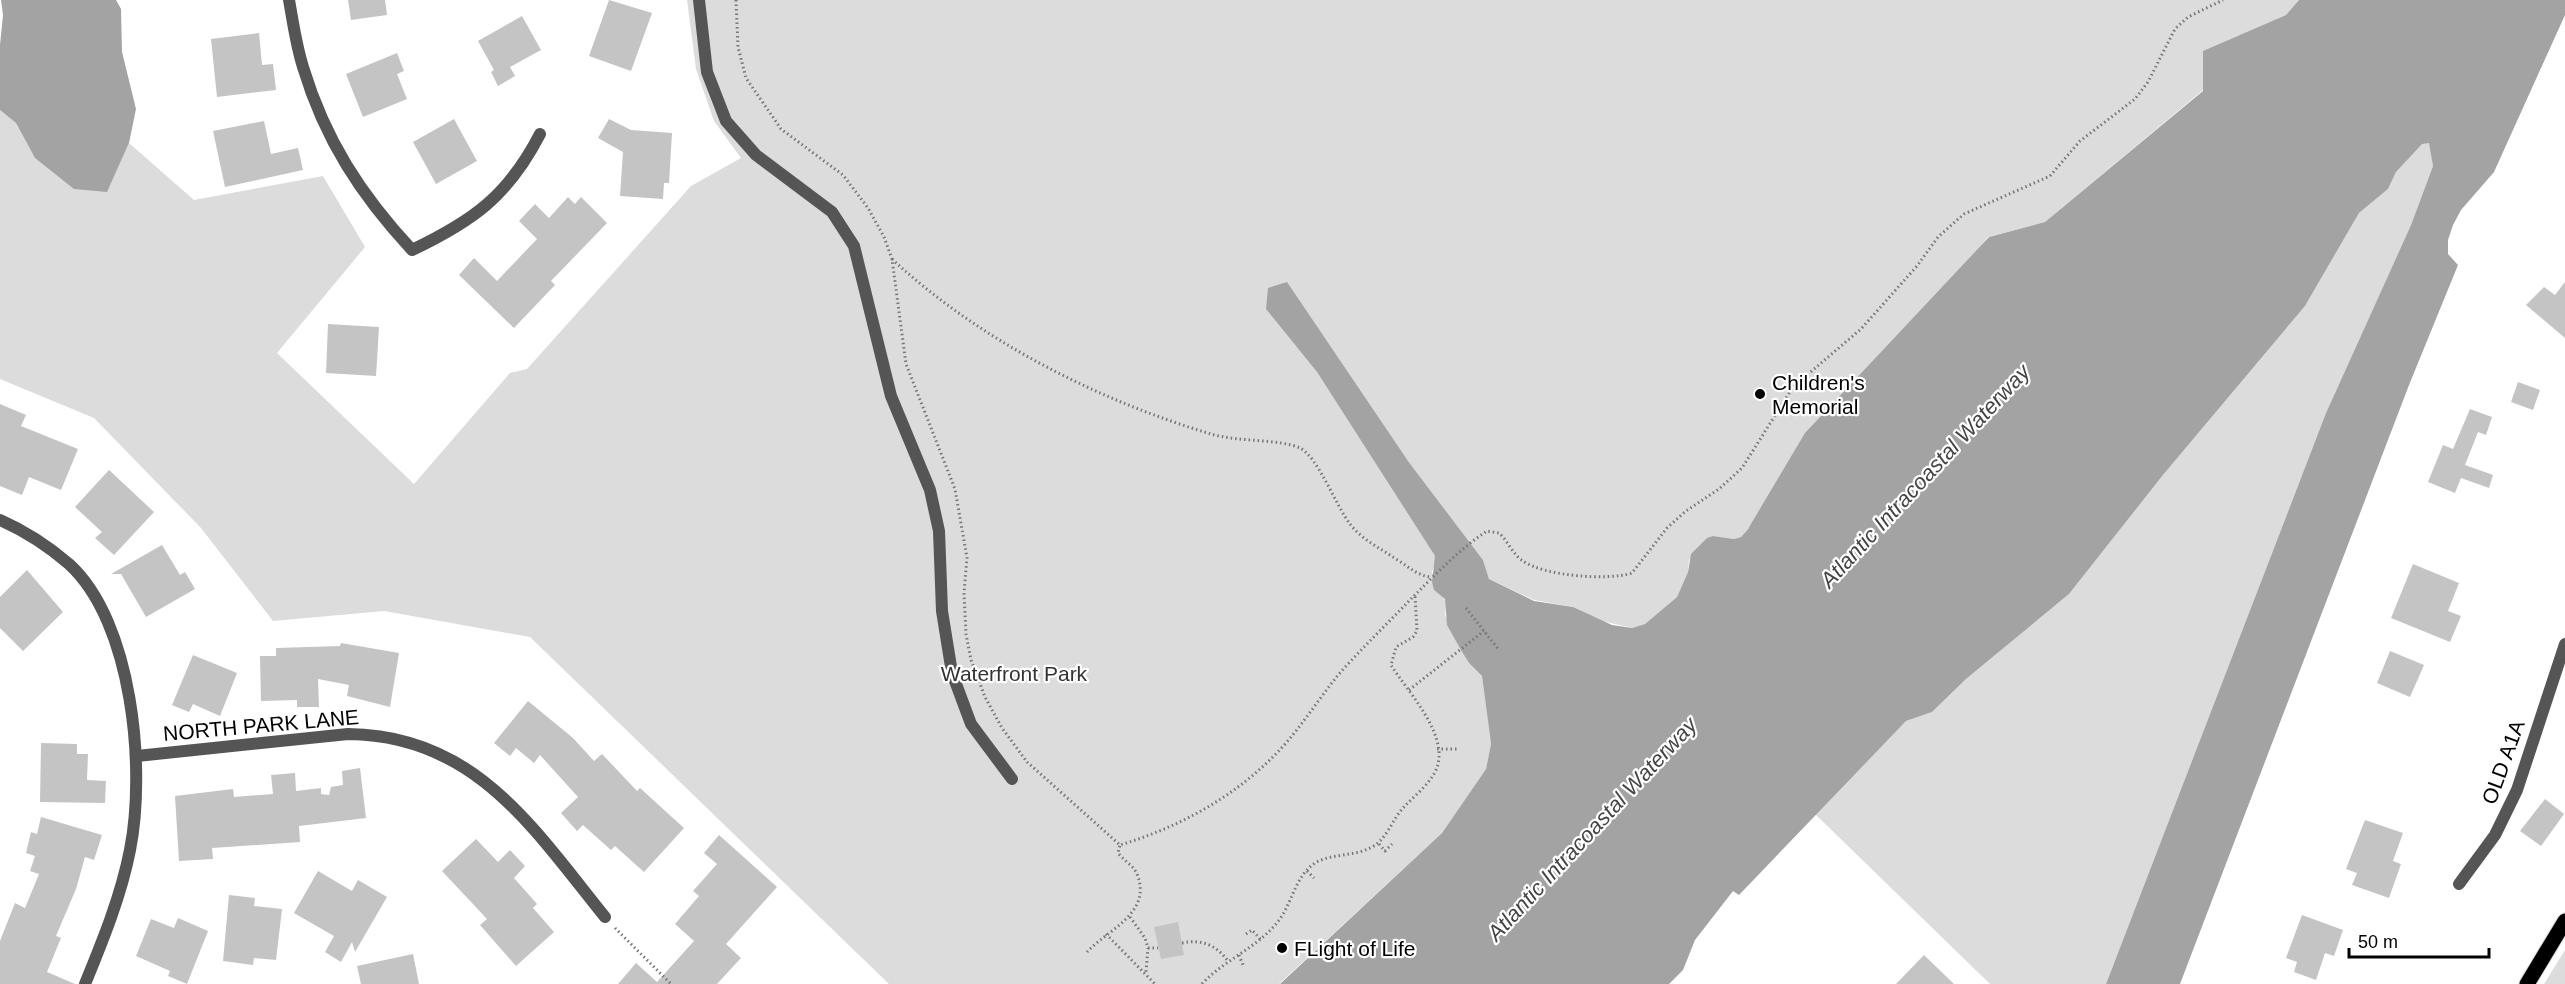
<svg xmlns="http://www.w3.org/2000/svg" width="2565" height="984" font-family="Helvetica,sans-serif">
  <style>
    .green { fill: #dcdcdc }
    .water { fill: #a3a3a3 }
    .building { fill: #c4c4c4 }
    .lines { fill: none; stroke-linecap: round; stroke-linejoin: round }
    .primary-casing { stroke: #dbdbdb; stroke-width: 17 }
    .path { stroke: #777; stroke-width: 3; stroke-dasharray: 1.5 3; stroke-linecap: butt }
    .minor { stroke: #555; stroke-width: 12 }
    .primary { stroke: #000; stroke-width: 15 }
    .poi-dot { fill: #000; stroke: #fff; stroke-width: 2 }
    .labels { text-anchor: middle; dominant-baseline: central; stroke-width: 4.5; stroke-linejoin: round; paint-order: stroke }
    .poi-label { font-size: 21px; fill: #000; stroke: #fff; text-anchor: start }
    .park-label { font-size: 21px; fill: #333; stroke: #fff }
    .street-label { font-size: 21px; fill: #000; stroke: #fff }
    .water-label { font-size: 22px; font-style: italic; fill: #444; stroke: #fff }
  </style>
  <rect width="100%" height="100%" fill="#fff"/>
  <!-- green -->
  <g class="green">
    <polygon points="687,0 2299,0 2286,15 2204,51 2203,90 2045,222 1988,237 1741,537 1734,539 1713,536 1689,560 1688,572 1677,597 1645,624 1632,628 1598,620 1573,607 1534,600 1489,579 1483,560 1408,461 1266,309 1317,372 1435,556 1436,560 1432,572 1446,603 1445,615 1469,663 1482,676 1491,744 1486,769 1442,833 1279,984 889,984 530,637 384,611 273,621 201,528 94,418 0,379 0,110 16,123 35,158 107,191 129,143 194,200 323,176 365,247 277,353 414,484 510,373 527,369 691,186 741,158 714,121 696,69"/>
    <polygon points="2422,143 2430,143 2433,166 2411,225 2326,413 2106,984 1990,984 1815,814 1906,721 1932,712 1966,679 2069,594 2163,475 2305,306 2359,213 2388,189 2396,172"/>
    <polygon points="2565,950 2565,984 2544,984"/>
  </g>
  <!-- water -->
  <g class="water">
    <polygon points="1,0 116,0 121,9 122,52 136,109 129,143 107,192 74,189 35,158 16,123 0,110 0,45 3,15"/>
    <polygon points="2299,0 2565,0 2565,15 2494,172 2461,210 2453,225 2448,240 2448,254 2458,265 2409,385 2180,984 2106,984 2326,413 2411,225 2433,166 2429,143 2422,144 2396,172 2388,189 2359,213 2305,306 2163,475 2069,594 1966,679 1932,712 1906,721 1739,895 1733,891 1695,940 1683,970 1669,984 1280,984 1442,833 1486,769 1491,744 1482,676 1469,663 1461,650 1447,625 1445,599 1434,590 1432,582 1435,556 1317,372 1266,309 1268,288 1287,282 1408,461 1483,560 1489,579 1534,601 1573,607 1612,625 1632,628 1645,624 1677,597 1688,572 1691,554 1707,538 1713,536 1734,539 1741,537 1748,529 1805,433 1989,237 2045,222 2203,91 2203,51 2286,15"/>
  </g>
  <!-- building -->
  <g class="building">
    <polygon points="348,0 385,0 387,15 351,20"/>
    <polygon points="609,0 652,13 631,71 589,56"/>
    <polygon points="522,16 541,50 510,67 515,76 498,86 491,72 494,70 478,41"/>
    <polygon points="259,33 262,65 273,64 276,90 217,97 211,39"/>
    <polygon points="397,53 404,71 397,74 407,99 363,117 346,74"/>
    <polygon points="454,119 477,161 436,184 413,142"/>
    <polygon points="609,119 631,130 672,133 669,183 664,183 663,199 620,196 623,152 598,138"/>
    <polygon points="264,121 271,154 298,148 303,170 225,187 213,131"/>
    <polygon points="568,197 575,204 581,197 607,223 551,281 555,285 514,328 459,275 474,258 497,281 537,239 519,221 535,204 549,218"/>
    <polygon points="2565,282 2565,338 2526,305 2544,287 2555,295"/>
    <polygon points="328,324 379,327 376,376 326,373"/>
    <polygon points="2518,382 2540,390 2533,410 2511,402"/>
    <polygon points="0,404 26,415 21,426 78,449 61,490 29,477 22,495 0,486"/>
    <polygon points="2470,409 2492,417 2486,435 2478,432 2465,465 2493,475 2489,488 2461,478 2455,493 2428,482 2443,445 2453,449"/>
    <polygon points="109,470 154,512 114,555 95,538 102,532 75,507"/>
    <polygon points="162,545 180,575 185,572 195,589 146,617 121,574 111,574"/>
    <polygon points="2413,564 2459,583 2448,611 2461,616 2450,642 2391,618"/>
    <polygon points="27,570 63,612 23,651 0,628 0,597"/>
    <polygon points="341,643 399,653 390,707 347,696 349,685 318,679 319,707 297,707 297,700 261,701 260,656 276,656 276,648 340,646"/>
    <polygon points="2390,651 2424,665 2410,697 2377,683"/>
    <polygon points="193,655 237,673 220,716 193,704 189,712 172,705"/>
    <polygon points="528,701 573,738 594,761 602,754 637,791 640,788 684,828 644,872 615,846 611,850 583,825 577,831 561,813 578,797 540,755 534,763 516,748 510,756 494,743"/>
    <polygon points="41,743 77,744 77,754 88,754 87,780 106,781 105,803 40,802"/>
    <polygon points="360,768 366,818 299,826 300,842 212,848 213,859 179,861 175,796 233,789 234,797 273,794 271,775 295,773 296,791 321,788 321,794 329,795 331,787 343,785 342,771"/>
    <polygon points="2545,799 2564,814 2541,846 2520,831"/>
    <polygon points="41,817 102,835 94,860 85,857 76,889 56,936 61,938 47,972 75,984 0,984 0,941 15,903 25,908 39,874 30,871 35,856 26,853 31,832 37,834"/>
    <polygon points="2365,820 2403,833 2393,861 2401,864 2389,898 2352,885 2357,873 2346,869"/>
    <polygon points="719,835 777,887 726,944 741,958 717,984 618,984 636,963 657,982 694,941 675,924 699,896 693,891 717,864 704,853"/>
    <polygon points="476,839 498,862 510,850 525,866 514,878 537,904 533,908 554,932 516,966 480,925 487,919 442,871"/>
    <polygon points="318,871 352,891 358,880 387,897 355,952 352,942 341,962 325,952 334,936 294,913"/>
    <polygon points="229,895 255,898 254,906 282,909 276,960 254,958 253,965 223,961"/>
    <polygon points="2302,915 2343,930 2334,956 2325,953 2316,980 2294,972 2297,962 2286,958"/>
    <polygon points="178,918 208,931 187,984 168,976 170,971 136,956 151,919 174,928"/>
    <polygon points="1178,922 1184,955 1161,959 1154,927"/>
    <polygon points="413,954 419,984 361,984 357,966"/>
    <polygon points="1924,955 1954,984 1896,984"/>
  </g>
  <g class="lines">
    <defs>
      <polyline id="primary" points="2527,984 2565,921"/>
    </defs>
    <!-- primary casing -->
    <use href="#primary" class="primary-casing"/>
    <!-- path -->
    <g class="path">
      <path d="M736,0L738,47L746,78L781,129L843,175L868,208L884,237L892,259L906,364L955,489L967,558L964,593L966,634L971,660L985,697L1002,728L1027,762L1120,845C1183,826 1242,793 1286,743C1305,721 1321,696 1339,674C1361,649 1386,625 1409,601C1433,577 1458,550 1487,531L1499,533C1508,541 1513,555 1523,561C1544,576 1608,581 1632,573L1667,528L1686,511L1719,489L1742,468L1793,387L1861,329L1917,266L1938,237L1964,214L2050,176L2080,141L2135,99L2148,82L2175,29L2188,17L2223,0"/>
      <path d="M892,259C979,340 1097,400 1211,434C1237,442 1281,439 1300,448C1318,457 1336,506 1350,524C1362,540 1380,548 1396,559C1408,566 1417,576 1432,577"/>
      <polyline points="1466,608 1499,650"/>
      <polyline points="1409,690 1484,631"/>
      <polyline points="1437,749 1458,749"/>
      <polyline points="1379,844 1385,851 1392,844"/>
      <polyline points="1307,871 1314,878"/>
      <polyline points="1130,917 1145,938 1148,948 1146,972"/>
      <polyline points="615,928 671,984"/>
      <polyline points="1106,934 1155,984"/>
      <polyline points="1246,934 1252,930 1261,940"/>
      <path d="M1182,943C1202,939 1216,945 1228,961"/>
      <polyline points="1148,948 1158,948"/>
      <path d="M1087,952C1107,930 1153,913 1137,874C1133,865 1123,860 1118,853L1120,845"/>
      <polyline points="1239,955 1243,965"/>
      <path d="M1202,984C1224,960 1255,949 1276,924C1292,906 1294,877 1315,863C1332,853 1354,857 1372,847C1387,839 1392,820 1403,808C1414,796 1429,785 1436,770C1451,736 1407,691 1391,665L1396,647L1413,637L1417,631L1415,595"/>
    </g>
    <!-- minor -->
    <g class="minor">
      <path d="M289,0C293,22 296,45 303,67C325,140 361,195 412,250C473,221 508,196 540,134"/>
      <polyline points="699,0 707,72 726,121 756,155 832,212 854,246 891,396 930,490 939,531 942,611 952,673 971,724 1012,779"/>
      <path d="M0,520C25,531 48,546 69,564C133,622 146,770 130,850C121,896 103,940 85,984"/>
      <path d="M137,756L348,734C475,735 533,828 605,917"/>
      <polyline points="2459,884 2495,835 2517,790 2565,644"/>
    </g>
    <!-- primary -->
    <use href="#primary" class="primary"/>
  </g>
  <!-- markers -->
  <g class="poi-dot">
    <circle cx="1760" cy="394" r="6"/>
    <circle cx="1282" cy="948" r="6"/>
  </g>
  <g class="labels">
    <!-- poi labels -->
    <g class="poi-label">
      <text x="1772" y="382">Children's<tspan x="1772" dy="24">Memorial</tspan></text>
      <text x="1294" y="948">FLight of Life</text>
    </g>
    <!-- park labels -->
    <g class="park-label">
      <text x="1014" y="673">Waterfront Park</text>
    </g>
    <!-- street labels -->
    <g class="street-label">
      <text transform="translate(261 725) rotate(-5)">NORTH PARK LANE</text>
      <text transform="translate(2503 762) rotate(-70)">OLD A1A</text>
    </g>
    <!-- water labels -->
    <g class="water-label">
      <text transform="translate(1925 476) rotate(-47)">Atlantic Intracoastal Waterway</text>
      <text transform="translate(1592 829) rotate(-47)">Atlantic Intracoastal Waterway</text>
    </g>
  </g>
  <!-- scale -->
  <path d="M2349 948v9h140v-9" fill="none" stroke="#000000" stroke-width="3"/>
  <text x="2358" y="948" font-size="18" fill="#000000" stroke="#ffffff" stroke-width="4.5" paint-order="stroke">50 m</text>
</svg>
